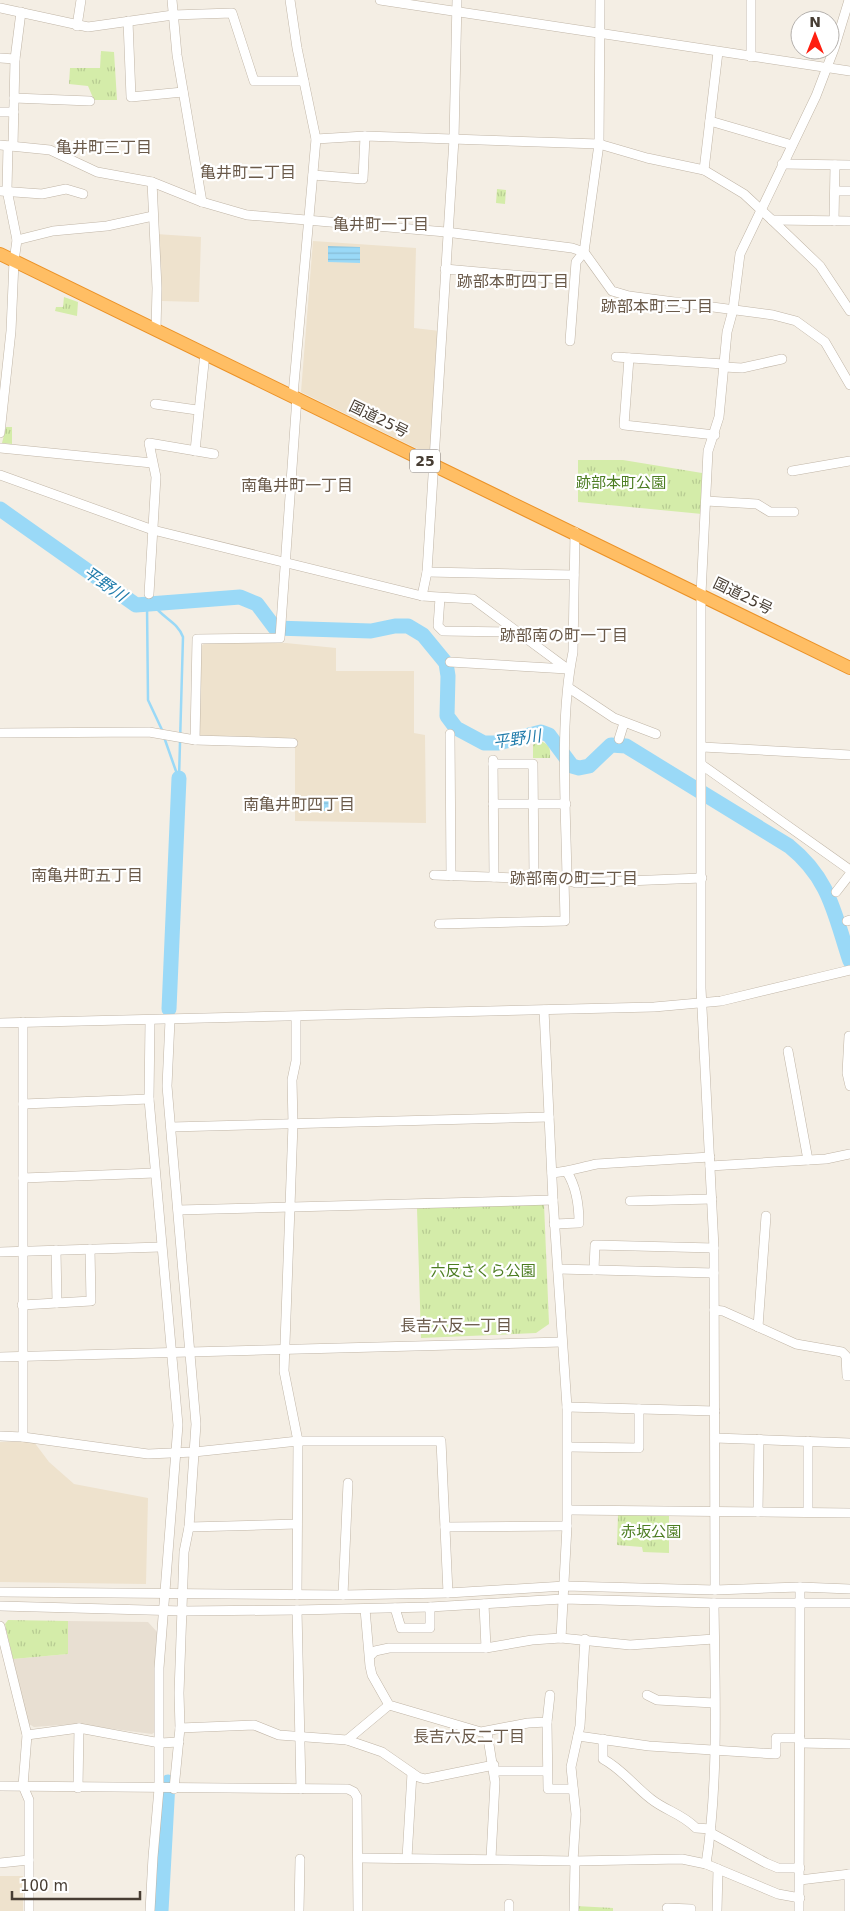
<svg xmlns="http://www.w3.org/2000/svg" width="850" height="1911" font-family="'DejaVu Sans','Noto Sans JP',sans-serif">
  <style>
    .residential { fill: #e8dfd2 }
    .education { fill: #eee2cd }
    .grass { fill: url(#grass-tufts) }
    .water { fill: url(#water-rules) }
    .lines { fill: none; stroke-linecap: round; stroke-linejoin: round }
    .stream { stroke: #9ad9f7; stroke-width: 2.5 }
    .river { stroke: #9ad9f7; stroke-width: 15 }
    .minor-casing { stroke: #c0b5a6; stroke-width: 10 }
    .highway-casing { stroke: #eb9227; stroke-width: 14 }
    .minor { stroke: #fff; stroke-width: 9 }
    .highway { stroke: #ffbe64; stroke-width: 12 }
    .labels { text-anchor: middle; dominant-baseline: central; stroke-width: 4.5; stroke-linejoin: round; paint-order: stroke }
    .shield { fill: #fff; stroke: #7e7770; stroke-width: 1 }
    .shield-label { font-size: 14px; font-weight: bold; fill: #473d33 }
    .street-label { font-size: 15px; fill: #473d33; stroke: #fff }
    .park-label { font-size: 15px; fill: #4c7d22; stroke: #fff }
    .neighbourhood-label { font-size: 16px; fill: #6a5a4a; stroke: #fff }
    .water-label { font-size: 16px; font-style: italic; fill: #217cab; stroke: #fff }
  </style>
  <defs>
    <pattern id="grass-tufts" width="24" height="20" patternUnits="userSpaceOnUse" patternTransform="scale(1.25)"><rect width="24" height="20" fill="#d4eca9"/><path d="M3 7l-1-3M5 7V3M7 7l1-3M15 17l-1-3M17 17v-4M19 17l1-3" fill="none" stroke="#b7cb92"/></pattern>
    <pattern id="water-rules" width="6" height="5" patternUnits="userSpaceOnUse" patternTransform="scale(1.25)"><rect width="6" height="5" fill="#9ad9f7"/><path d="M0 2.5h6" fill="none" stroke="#86bbd4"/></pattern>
  </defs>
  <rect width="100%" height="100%" fill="#f4eee4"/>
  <!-- residential -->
  <polygon class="residential" points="68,1621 148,1622 157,1632 155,1667 156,1731 152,1734 75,1724 34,1727 29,1724 13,1659 68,1654"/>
  <!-- education -->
  <g class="education">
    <polygon points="156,234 201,237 199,302 162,301 161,263 157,254"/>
    <polygon points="313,241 416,248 414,328 440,331 430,455 301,392"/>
    <polygon points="205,643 286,643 336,648 336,671 414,671 414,733 425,735 426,823 295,821 295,741 202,737 197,732 200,647"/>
    <polygon points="0,1442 34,1442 49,1462 74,1484 148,1498 146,1584 0,1582"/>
    <rect x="0" y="1876" width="23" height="35"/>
  </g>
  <!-- grass -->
  <g class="grass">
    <polygon points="101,51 114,52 117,100 94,100 88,86 69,84 70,68 100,68"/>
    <polygon points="497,189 506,190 505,204 496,203"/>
    <polygon points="64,297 78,302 77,316 55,311 56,307 63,307"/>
    <polygon points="6,427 12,427 12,444 2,443"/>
    <polygon points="578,460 623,460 702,473 702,514 578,502"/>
    <path d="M537,741C548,742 551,747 550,758H533V743Z"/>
    <polygon points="544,1204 549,1324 536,1333 421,1338 417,1208"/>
    <polygon points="618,1515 669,1515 669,1553 643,1552 642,1547 617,1545"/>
    <polygon points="8,1620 68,1621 68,1654 13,1659 5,1624"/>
    <polygon points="576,1906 613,1908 613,1911 576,1911"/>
  </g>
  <!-- water -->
  <g class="water">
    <polygon points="328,246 360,247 360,263 328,262"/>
    <rect x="301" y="797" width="29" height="14"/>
  </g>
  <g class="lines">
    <!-- stream -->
    <g class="stream">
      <path d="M153,604C162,618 178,622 183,637L179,778"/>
      <polyline points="147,605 148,700 163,732"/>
      <polyline points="164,737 177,774"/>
    </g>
    <!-- river -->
    <g class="river">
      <path d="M0,509L136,605L240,597L257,604L275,628L371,631L395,626H408L423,635L446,663L448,676L447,716L456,728L484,743H498L541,732L549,735L572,766L579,768L589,766L611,745L626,746L789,846C830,879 834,913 850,961"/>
      <polyline points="169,1009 179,778"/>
      <polyline points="161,1911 168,1782"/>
    </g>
    <defs>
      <g id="minor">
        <polyline points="172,0 177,55 202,202"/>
        <polyline points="290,0 297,48 316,139 293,395"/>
        <polyline points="380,0 850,71"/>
        <polyline points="0,8 88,27 173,15 232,13 254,81 304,81"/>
        <polyline points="128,21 131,97 183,92"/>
        <polyline points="77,26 81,0"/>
        <polyline points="751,57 751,0"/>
        <polyline points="0,58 15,59"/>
        <polyline points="14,98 90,101"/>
        <polyline points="0,112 14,112"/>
        <polyline points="710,121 792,145"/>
        <polyline points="316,139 365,136 599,144 647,158 704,170 744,194 772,220 820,266 850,311"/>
        <polyline points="0,145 50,150 97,172 152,182 202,202 247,215 446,232 572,248 584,252 612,291 629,296 773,315 796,321 825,342 850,385"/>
        <polyline points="13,146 15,59 21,12"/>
        <polyline points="782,164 850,165"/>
        <polyline points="704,170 718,52"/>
        <polyline points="313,175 363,179 365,136"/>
        <polyline points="152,182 157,288 156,330"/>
        <polyline points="0,191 42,194 66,189 83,194"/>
        <polyline points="835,191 850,191"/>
        <polyline points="772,220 850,221"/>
        <polyline points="834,221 835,165"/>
        <polyline points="17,240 53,231 107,226 153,216"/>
        <polyline points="445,269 559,279"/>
        <polyline points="570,341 576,262 584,252 599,144 600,0"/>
        <polyline points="616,357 724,364"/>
        <polyline points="629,358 624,425 715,435"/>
        <polyline points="724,367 742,368 782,359"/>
        <polyline points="155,404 197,410"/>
        <polyline points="0,433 11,331 14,261 17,240 7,190 8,146"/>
        <polyline points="0,448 152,463"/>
        <polyline points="195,451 205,353"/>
        <polyline points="792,471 850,461"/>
        <polyline points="0,475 153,530 422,596 473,599 569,670"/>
        <polyline points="706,501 757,504 770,512 794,512"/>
        <polyline points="427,572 574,575"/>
        <polyline points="149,594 156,477 149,443 214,454"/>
        <polyline points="422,596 427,572 454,139 457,0"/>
        <polyline points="440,598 438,626 443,631 515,632"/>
        <polyline points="450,662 567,669"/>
        <polyline points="569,688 614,718 656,734"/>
        <polyline points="0,733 149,732 195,740 293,743"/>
        <polyline points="450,734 451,876"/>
        <polyline points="619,739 624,723"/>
        <polyline points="195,740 197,639 280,638 297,397"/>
        <polyline points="702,747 850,755"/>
        <polyline points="493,760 494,877"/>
        <polyline points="493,764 533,764 534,878"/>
        <polyline points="702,765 850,870"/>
        <polyline points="493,804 566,804"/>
        <polyline points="434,875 567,880 576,883 702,878"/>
        <path d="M567,880C566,808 559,721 573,652L575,532"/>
        <polyline points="836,892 850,874"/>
        <polyline points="847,921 850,920"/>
        <polyline points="439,924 565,921 564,879"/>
        <polyline points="544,1010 553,1200 567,1407 567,1526 561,1638"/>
        <polyline points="296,1017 296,1061 292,1080 293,1124 284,1371 298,1441 297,1595"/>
        <polyline points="170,1020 167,1086 196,1424 189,1527 184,1552 179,1693 180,1728 174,1789"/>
        <polyline points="150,1021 149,1099 178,1425 159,1668 159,1789 153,1857 150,1911"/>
        <polyline points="0,1023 654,1007 721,1001 850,970"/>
        <polyline points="849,1036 847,1073 850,1086"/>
        <polyline points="788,1051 808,1160"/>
        <polyline points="23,1104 149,1099"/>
        <polyline points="171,1127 549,1117"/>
        <polyline points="710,1166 826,1159 850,1154"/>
        <path d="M552,1173C568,1172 582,1167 597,1164L710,1157"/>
        <polyline points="23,1178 155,1173"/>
        <polyline points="630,1201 712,1199"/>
        <polyline points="178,1210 553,1200"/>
        <path d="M554,1224L579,1223C579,1205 577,1188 567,1172"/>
        <polyline points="56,1250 57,1303"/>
        <polyline points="0,1252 161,1247"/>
        <polyline points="558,1269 714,1273"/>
        <polyline points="594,1270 595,1245 714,1248"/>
        <polyline points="22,1305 91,1301 90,1249"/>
        <polyline points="714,1310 723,1311 796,1344 842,1352 846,1356 847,1376 850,1376"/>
        <polyline points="758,1327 766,1216"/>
        <polyline points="0,1357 562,1342"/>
        <polyline points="567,1407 715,1411"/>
        <polyline points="0,1436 23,1437 148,1454 194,1452 298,1441 441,1441 448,1593"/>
        <polyline points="23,1437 23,1022"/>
        <polyline points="715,1438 850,1443"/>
        <polyline points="568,1447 639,1448 639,1409"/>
        <polyline points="568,1510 850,1513"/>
        <polyline points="758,1512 759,1439"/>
        <polyline points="808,1512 808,1441"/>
        <polyline points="189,1527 297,1524"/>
        <polyline points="445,1527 567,1526"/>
        <polyline points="715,1590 714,1248 701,988 701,594 708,451 719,417 727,332 733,310 740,254 816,96 834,49 849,0"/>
        <polyline points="0,1592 343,1595 448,1593 565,1586 715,1590 800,1587 850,1589"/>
        <polyline points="343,1595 348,1483"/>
        <polyline points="484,1604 486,1648"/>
        <polyline points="0,1606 183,1611 297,1610 430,1607 563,1599 714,1603 850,1603"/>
        <polyline points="395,1608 401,1628 430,1628 430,1607"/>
        <polyline points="365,1609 370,1666 372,1675 389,1705 481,1732 528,1723 547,1722"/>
        <polyline points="297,1610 301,1789"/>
        <polyline points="0,1626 27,1735 23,1786 29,1800 29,1911"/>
        <polyline points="370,1656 375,1651 389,1648 486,1648 532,1640 561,1638 630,1645 714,1639"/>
        <polyline points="550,1695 547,1722 548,1789 573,1789"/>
        <polyline points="647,1695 657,1700 714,1703"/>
        <polyline points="180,1728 254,1725 279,1735 347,1740 382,1752 418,1777 425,1779 494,1765"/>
        <polyline points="487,1732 495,1782 491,1858"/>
        <polyline points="27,1735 79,1728 160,1743 179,1742"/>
        <polyline points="578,1736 649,1746 776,1754 776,1738 800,1738"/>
        <path d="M603,1739V1759C622,1769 634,1786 651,1799C666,1811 681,1813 696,1828L711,1829"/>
        <polyline points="347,1740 389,1705"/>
        <polyline points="800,1743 850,1744"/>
        <polyline points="494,1771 547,1771"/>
        <polyline points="0,1786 348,1789 354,1792 357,1797 358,1911"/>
        <polyline points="78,1788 79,1728"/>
        <polyline points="711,1833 766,1863 778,1868 800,1868"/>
        <polyline points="358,1858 573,1861 682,1859 706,1864 778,1894 800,1898"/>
        <polyline points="407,1858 412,1773"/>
        <polyline points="573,1861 576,1814 571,1767 580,1726 585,1639"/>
        <polyline points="0,1863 29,1860"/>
        <path d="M706,1864C719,1783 715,1686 714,1603"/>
        <polyline points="800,1880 850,1874"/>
        <polyline points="509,1904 509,1911"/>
        <polyline points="667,1908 691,1909 691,1911"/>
        <polyline points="299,1911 300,1859"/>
        <polyline points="574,1911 575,1861"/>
        <polyline points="717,1911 718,1869"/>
        <polyline points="799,1911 800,1587"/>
        <polyline points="849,1911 849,1874"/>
      </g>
      <polyline id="highway" points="0,254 850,668"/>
    </defs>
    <!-- minor casing -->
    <use href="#minor" class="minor-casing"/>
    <!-- highway casing -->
    <use href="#highway" class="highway-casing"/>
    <!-- minor -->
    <use href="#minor" class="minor"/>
    <!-- highway -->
    <use href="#highway" class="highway"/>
  </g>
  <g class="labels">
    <!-- shield labels -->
    <rect class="shield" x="410" y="449.5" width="30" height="23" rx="4"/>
    <g class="shield-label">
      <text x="425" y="461">25</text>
    </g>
    <!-- street labels -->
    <g class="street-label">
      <text transform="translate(379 419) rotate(26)">国道25号</text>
      <text transform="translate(743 596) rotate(26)">国道25号</text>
    </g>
    <!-- park labels -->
    <g class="park-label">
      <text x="621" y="483">跡部本町公園</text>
      <text x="483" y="1271">六反さくら公園</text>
      <text x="651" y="1532">赤坂公園</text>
    </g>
    <!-- neighbourhood labels -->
    <g class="neighbourhood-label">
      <text x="104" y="147">亀井町三丁目</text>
      <text x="248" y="172">亀井町二丁目</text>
      <text x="381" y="224">亀井町一丁目</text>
      <text x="513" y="281">跡部本町四丁目</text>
      <text x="657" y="306">跡部本町三丁目</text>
      <text x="297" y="485">南亀井町一丁目</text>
      <text x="564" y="635">跡部南の町一丁目</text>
      <text x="299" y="804">南亀井町四丁目</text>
      <text x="87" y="875">南亀井町五丁目</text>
      <text x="574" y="878">跡部南の町二丁目</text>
      <text x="456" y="1325">長吉六反一丁目</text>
      <text x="469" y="1736">長吉六反二丁目</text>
    </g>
    <!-- water labels -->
    <g class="water-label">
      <text transform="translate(105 584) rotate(35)">平野川</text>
      <text transform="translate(517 739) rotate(-8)">平野川</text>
    </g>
  </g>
  <!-- north arrow -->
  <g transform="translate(815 35)"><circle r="24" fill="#ffffff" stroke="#b5b1ad"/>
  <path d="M0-4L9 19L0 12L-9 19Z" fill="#ff1f10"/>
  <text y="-8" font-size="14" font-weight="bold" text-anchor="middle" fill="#473d33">N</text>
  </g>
  <!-- scale -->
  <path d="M12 1891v8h128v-8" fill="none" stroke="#473d33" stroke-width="2.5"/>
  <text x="20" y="1891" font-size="15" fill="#473d33" stroke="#ffffff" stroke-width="4" paint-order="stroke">100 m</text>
</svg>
